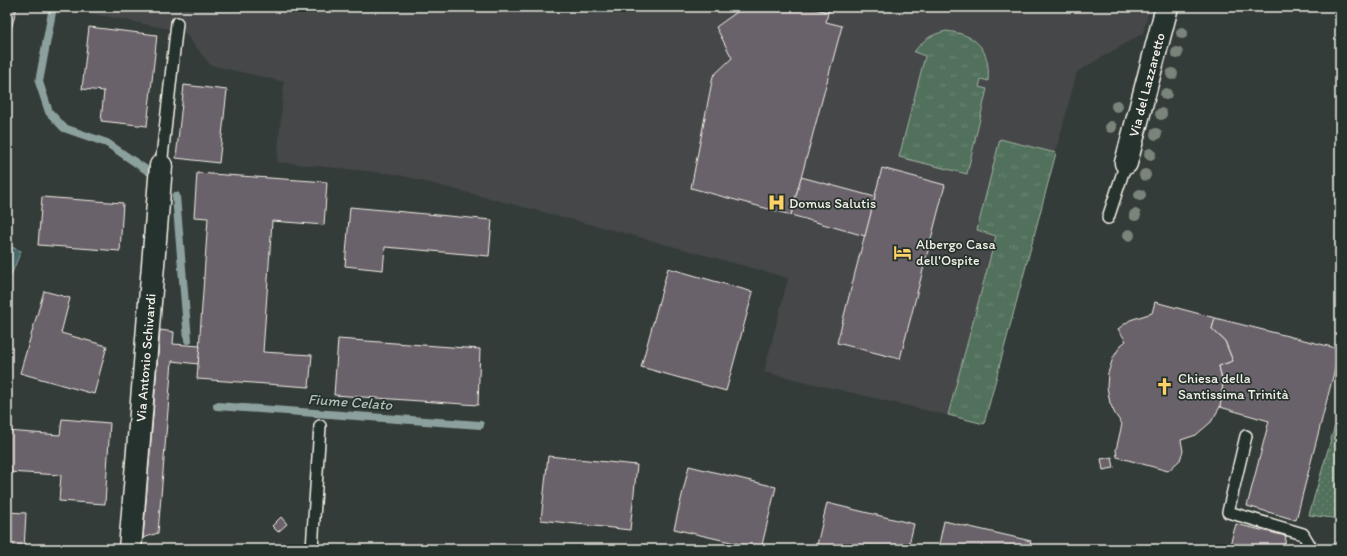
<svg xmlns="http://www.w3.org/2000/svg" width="1347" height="556" font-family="Itim,sans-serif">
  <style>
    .built { fill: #444748 }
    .grass { fill: url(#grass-tufts); stroke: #a2b1a2 }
    .park { fill: url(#park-dots); stroke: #a2b1a2 }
    .water { fill: #476b6b; stroke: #8ca19d }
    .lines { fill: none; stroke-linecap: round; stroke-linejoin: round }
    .stream { stroke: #8ca19d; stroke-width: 8 }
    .building { fill: #6a626b; stroke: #f4f1e8 }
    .service-casing { stroke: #f4f1e8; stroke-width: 14 }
    .minor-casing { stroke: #f4f1e8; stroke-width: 25 }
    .service { stroke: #26332d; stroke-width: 11 }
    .minor { stroke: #26332d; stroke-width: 22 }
    .tree { fill: #7a847a }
    .labels { text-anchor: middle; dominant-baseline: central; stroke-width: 3.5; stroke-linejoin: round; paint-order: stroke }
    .street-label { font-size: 14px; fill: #f4f1e8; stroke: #26332d }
    .poi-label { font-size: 14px; fill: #f4f1e8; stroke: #26332d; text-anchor: start }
    .water-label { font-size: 15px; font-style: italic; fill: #afbbb6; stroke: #26332d }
  </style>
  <defs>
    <pattern id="grass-tufts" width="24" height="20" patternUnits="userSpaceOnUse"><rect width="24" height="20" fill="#51715b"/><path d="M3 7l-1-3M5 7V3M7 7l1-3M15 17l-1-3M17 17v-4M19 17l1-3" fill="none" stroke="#6b8673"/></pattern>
    <pattern id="park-dots" width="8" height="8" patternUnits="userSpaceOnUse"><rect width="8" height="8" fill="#51715b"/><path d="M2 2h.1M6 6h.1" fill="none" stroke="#6b8673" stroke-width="1.8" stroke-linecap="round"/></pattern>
  </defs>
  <rect width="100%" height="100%" fill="#343c39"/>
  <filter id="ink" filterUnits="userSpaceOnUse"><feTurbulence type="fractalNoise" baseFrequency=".025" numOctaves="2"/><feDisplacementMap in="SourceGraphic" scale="8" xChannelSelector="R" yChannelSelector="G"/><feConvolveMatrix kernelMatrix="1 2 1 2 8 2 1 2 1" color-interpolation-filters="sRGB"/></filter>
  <g filter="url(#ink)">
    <!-- built -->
    <polygon class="built" points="60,7 1150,7 1143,33 1077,72 984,424 764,372 788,278 624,233 395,174 277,162 284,82 210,65 184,32"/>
    <!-- grass -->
    <g class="grass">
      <path d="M946,31C976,34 991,49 988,81L981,79L979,87L987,89L967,174L899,157L925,56L914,52C924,39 930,35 946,31Z"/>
      <polygon points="1000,139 1056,153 984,424 948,415 996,236 977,230"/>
    </g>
    <!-- park -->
    <polygon class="park" points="1340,408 1340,519 1309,515"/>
    <!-- water -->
    <polygon class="water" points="7,245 21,251 7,285"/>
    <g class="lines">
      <!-- stream -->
      <g class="stream">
        <polyline points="53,7 39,82 49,112 64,128 107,143 148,171"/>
        <polyline points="176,196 188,340"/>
        <polyline points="217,406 480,425"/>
      </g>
    </g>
    <!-- building -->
    <g class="building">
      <polygon points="7,7 17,7 10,33 7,32"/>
      <polygon points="744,7 808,7 828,12 826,22 842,26 791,215 691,188 713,76 732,58 716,27"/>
      <polygon points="808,7 837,7 828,12"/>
      <polygon points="89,27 157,35 147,126 101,121 104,91 82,89"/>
      <polygon points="184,85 227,90 219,163 176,158"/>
      <polygon points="882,168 945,185 900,359 837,343"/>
      <polygon points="197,173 327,182 324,225 272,221 263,352 312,355 309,387 197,379 208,218 194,217"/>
      <polygon points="801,177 875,197 865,236 791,215"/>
      <polygon points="42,197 123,203 120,251 38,245"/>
      <polygon points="350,207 492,220 489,256 385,247 383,270 345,266"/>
      <polygon points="668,268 753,292 726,391 641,367"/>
      <polygon points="44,291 70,298 61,333 107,346 94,394 20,373"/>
      <polygon points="1155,302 1215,318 1212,329 1225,341 1233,361 1219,366 1223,384 1220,407 1211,422 1196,435 1181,440 1183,451 1180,460 1168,471 1117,457 1116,450 1122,424 1115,414 1110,403 1107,387 1108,373 1113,358 1121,345 1126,341 1118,329 1130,320 1152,313"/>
      <polygon points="1215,318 1340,349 1296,520 1247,506 1269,421 1220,407 1223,384 1219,366 1233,361 1225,341 1212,329"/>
      <polygon points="160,330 174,332 173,344 200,346 198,364 172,361 158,533 143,538"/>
      <polygon points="338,339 480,349 478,405 334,395"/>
      <polygon points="62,419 110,423 105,504 59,501 61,475 7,472 7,431 60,435"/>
      <polygon points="548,456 637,465 630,530 541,520"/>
      <polygon points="1112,457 1114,468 1103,470 1101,459"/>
      <polygon points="689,466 776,487 761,549 674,529"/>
      <polygon points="827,503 914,524 908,549 816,549"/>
      <polygon points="7,512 26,513 24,549 7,549"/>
      <polygon points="281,517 287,524 278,532 272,526"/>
      <polygon points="944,521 1031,541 1029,549 938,549"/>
      <polygon points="1236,524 1286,536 1284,549 1229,548"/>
    </g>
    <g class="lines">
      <defs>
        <g id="service">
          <polyline points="161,166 177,23"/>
          <polyline points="1108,218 1126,163"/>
          <polyline points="1246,436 1228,512 1303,534 1312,549"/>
          <polyline points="312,549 320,426"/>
        </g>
        <g id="minor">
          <path id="s1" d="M1126,163L1167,7"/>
          <path id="s2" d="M130,549L161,166"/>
        </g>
      </defs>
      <!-- service casing -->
      <use href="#service" class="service-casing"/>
      <!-- minor casing -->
      <use href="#minor" class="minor-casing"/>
      <!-- service -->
      <use href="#service" class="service"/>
      <!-- minor -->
      <use href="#minor" class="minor"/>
    </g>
    <!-- trees -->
    <g class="tree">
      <circle cx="1182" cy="33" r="6"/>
      <circle cx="1177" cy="53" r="6"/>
      <circle cx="1172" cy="74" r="6"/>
      <circle cx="1166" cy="94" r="6"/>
      <circle cx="1117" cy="106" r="6"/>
      <circle cx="1161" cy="114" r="6"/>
      <circle cx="1111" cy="127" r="6"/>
      <circle cx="1156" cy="134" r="6"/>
      <circle cx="1150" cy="154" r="6"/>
      <circle cx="1145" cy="175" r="6"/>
      <circle cx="1140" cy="195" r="6"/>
      <circle cx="1135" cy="215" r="6"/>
      <circle cx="1129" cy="235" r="6"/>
    </g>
  </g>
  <!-- icons -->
  <defs>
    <symbol id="hospital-bare" viewBox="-9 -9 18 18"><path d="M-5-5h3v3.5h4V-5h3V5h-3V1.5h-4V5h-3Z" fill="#ffd166" stroke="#26332d" stroke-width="2.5" paint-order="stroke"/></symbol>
    <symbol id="hotel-bare" viewBox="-9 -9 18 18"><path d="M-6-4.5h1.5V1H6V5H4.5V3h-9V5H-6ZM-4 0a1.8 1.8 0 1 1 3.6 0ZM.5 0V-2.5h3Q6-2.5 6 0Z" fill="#ffd166" stroke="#26332d" stroke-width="2.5" paint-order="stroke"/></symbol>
    <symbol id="church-bare" viewBox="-9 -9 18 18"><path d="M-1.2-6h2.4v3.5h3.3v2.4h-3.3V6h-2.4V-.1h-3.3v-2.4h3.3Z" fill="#ffd166" stroke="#26332d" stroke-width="2.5" paint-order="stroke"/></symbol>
  </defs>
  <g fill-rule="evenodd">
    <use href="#hospital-bare" x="764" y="190" width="25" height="25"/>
    <use href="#hotel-bare" x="890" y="240" width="25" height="25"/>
    <use href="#church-bare" x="1152" y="374" width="25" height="25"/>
  </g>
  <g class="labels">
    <!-- street labels -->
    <g class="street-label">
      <text stroke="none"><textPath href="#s1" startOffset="81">Via del Lazzaretto</textPath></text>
      <text stroke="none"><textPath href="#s2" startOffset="192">Via Antonio Schivardi</textPath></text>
    </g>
    <!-- poi labels -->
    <g class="poi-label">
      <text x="789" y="203">Domus Salutis</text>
      <text x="916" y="244">Albergo Casa<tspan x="916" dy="16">dell'Ospite</tspan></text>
      <text x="1178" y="378">Chiesa della<tspan x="1178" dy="16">Santissima Trinità</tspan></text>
    </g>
    <!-- water labels -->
    <g class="water-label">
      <text transform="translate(350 402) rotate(4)">Fiume Celato</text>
    </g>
  </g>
  <!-- margin -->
  <rect width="1347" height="556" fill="none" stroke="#26332d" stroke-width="24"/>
  <rect x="12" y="12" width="1323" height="532" fill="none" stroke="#f4f1e8" stroke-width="1.5" filter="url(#ink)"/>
</svg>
